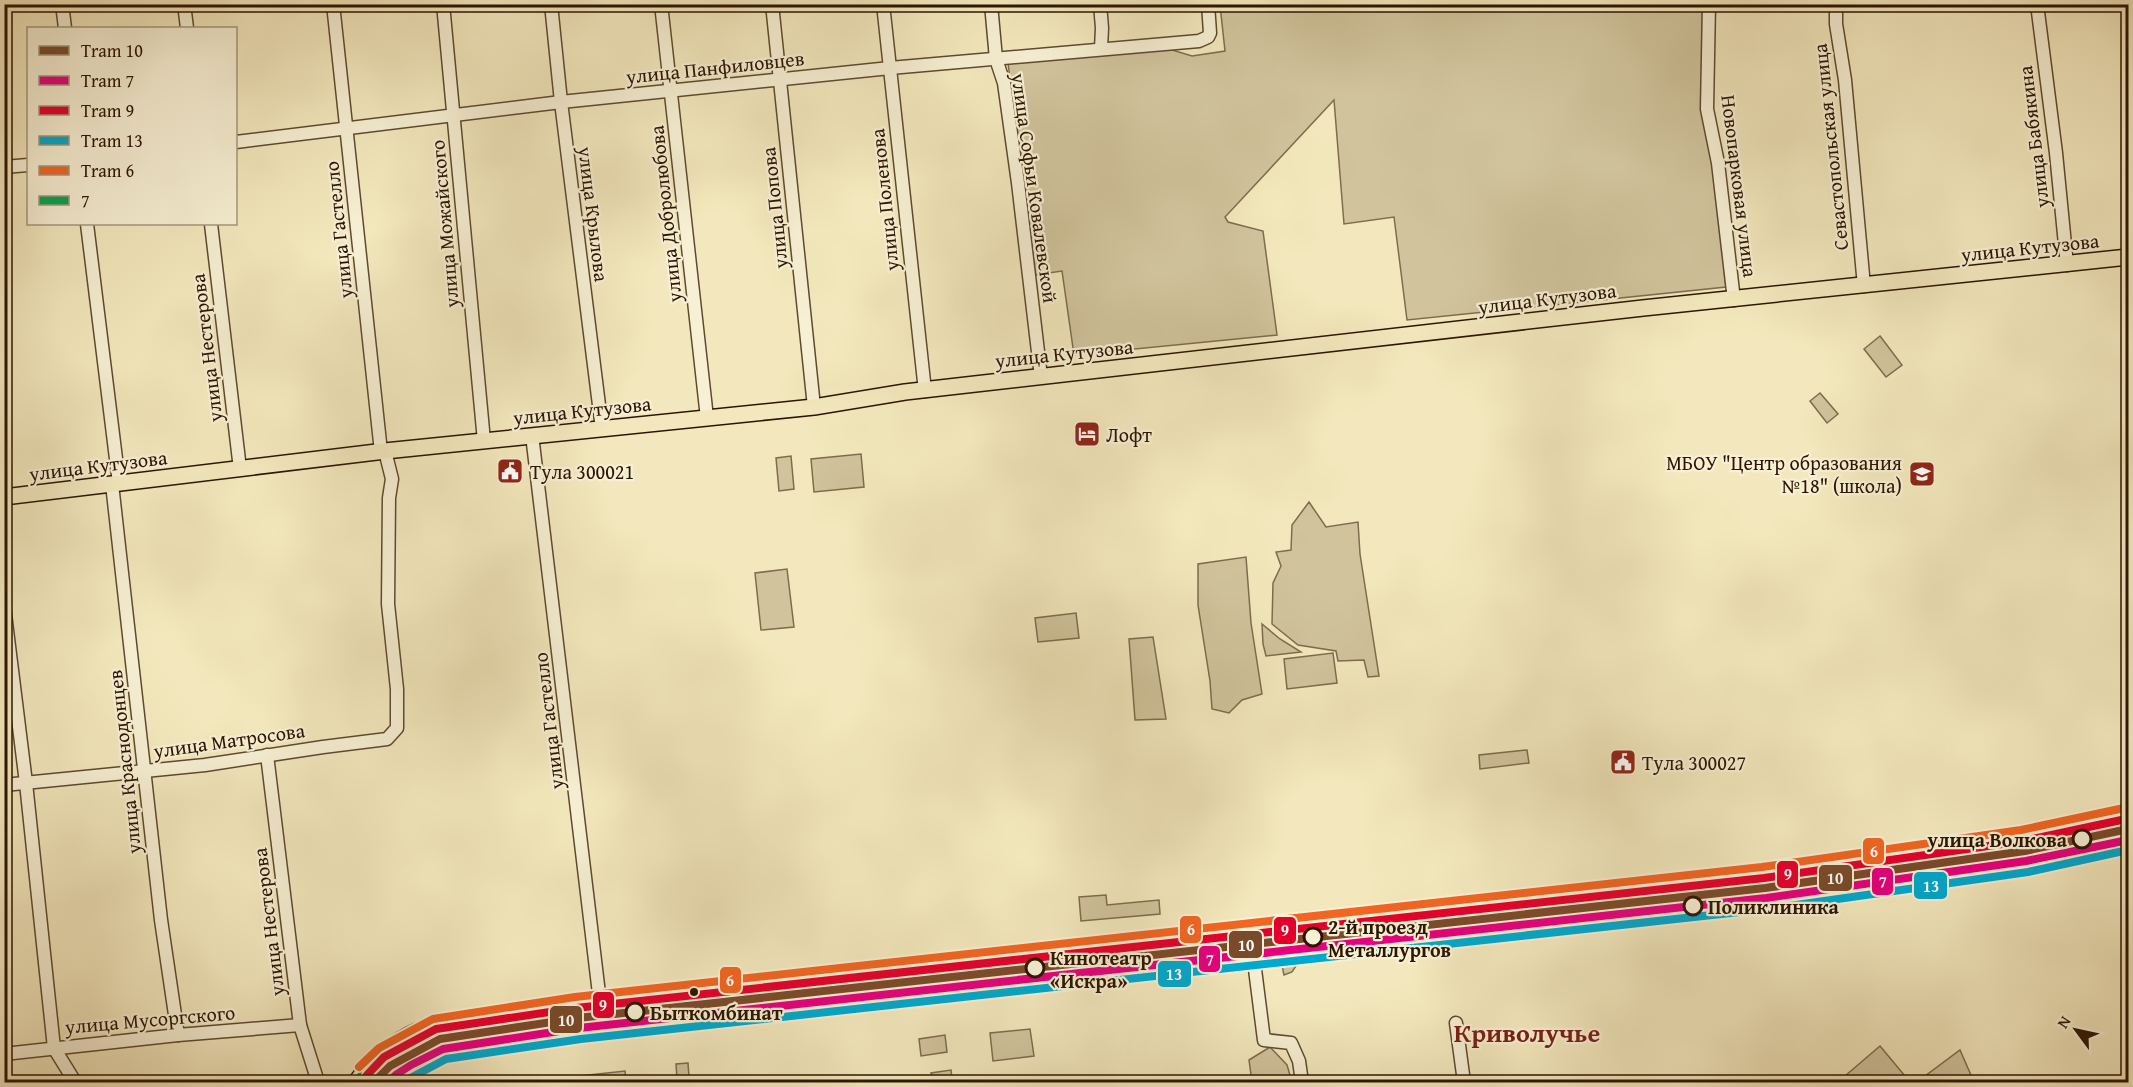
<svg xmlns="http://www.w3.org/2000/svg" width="2133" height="1087" font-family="'Gentium Book Plus',serif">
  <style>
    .green { fill: #d1c49d; stroke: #7e6c4e; stroke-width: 1.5 }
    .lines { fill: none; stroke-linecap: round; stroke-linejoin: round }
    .minor-casing { stroke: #5e4a2f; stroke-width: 15 }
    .major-casing { stroke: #2c1500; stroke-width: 18 }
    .minor { stroke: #f7f0d4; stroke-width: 12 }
    .major { stroke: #f3e8bd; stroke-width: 15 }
    .bus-1-casing { stroke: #f7f0d4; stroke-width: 12 }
    .bus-1 { stroke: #00a651; stroke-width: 8 }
    .tram-1-casing { stroke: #f7f0d4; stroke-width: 12 }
    .tram-2-casing { stroke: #f7f0d4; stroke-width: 12 }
    .tram-3-casing { stroke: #f7f0d4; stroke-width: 12 }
    .tram-4-casing { stroke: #f7f0d4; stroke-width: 12 }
    .tram-5-casing { stroke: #f7f0d4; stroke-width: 12 }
    .tram-1 { stroke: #7a4b2a; stroke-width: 8 }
    .tram-2 { stroke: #e5007d; stroke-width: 8 }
    .tram-3 { stroke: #e4002b; stroke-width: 8 }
    .tram-4 { stroke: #00a9ce; stroke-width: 8 }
    .tram-5 { stroke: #f26522; stroke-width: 8 }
    .stop-dot { fill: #f7f0d4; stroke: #2c1500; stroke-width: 3 }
    .bus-dot { fill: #2c1500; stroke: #f7f0d4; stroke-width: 2 }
    .labels { text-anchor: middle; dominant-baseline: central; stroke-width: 4.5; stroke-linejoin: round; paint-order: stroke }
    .street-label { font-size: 20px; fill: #2c1500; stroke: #f7f0d4 }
    .poi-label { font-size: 20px; fill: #2c1500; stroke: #f7f0d4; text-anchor: start }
    .stop-label { font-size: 20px; font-weight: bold; fill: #2c1500; stroke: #f7f0d4; text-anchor: start }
    .district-label { font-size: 26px; font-weight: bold; fill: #7a1f14; stroke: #f7f0d4 }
    .line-badge { stroke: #f7f0d4; stroke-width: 2 }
    .badge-label { font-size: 16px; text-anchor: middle; font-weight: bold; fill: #fff }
  </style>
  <rect width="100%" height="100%" fill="#f3e8bd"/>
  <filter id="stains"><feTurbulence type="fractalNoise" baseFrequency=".00333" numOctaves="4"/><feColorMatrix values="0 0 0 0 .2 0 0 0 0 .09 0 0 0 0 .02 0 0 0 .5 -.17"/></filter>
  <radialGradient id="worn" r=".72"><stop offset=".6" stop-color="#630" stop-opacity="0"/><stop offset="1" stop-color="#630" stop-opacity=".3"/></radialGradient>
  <!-- green -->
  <g class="green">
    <polygon points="1220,5 1704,5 1713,161 1726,287 1407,320 1394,217 1344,224 1334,100 1225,217 1228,222 1263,231 1277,335 1074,355 1062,271 1035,275 1008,63 1169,49 1192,56 1225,51"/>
    <polygon points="1880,336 1902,365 1886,377 1864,349"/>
    <polygon points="1820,393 1838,414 1827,423 1810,401"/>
    <polygon points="861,454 864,487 814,492 811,459"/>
    <polygon points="791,456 794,489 779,491 776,458"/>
    <polygon points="1309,502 1326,527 1358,522 1360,554 1379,676 1368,677 1364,660 1338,661 1336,651 1298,645 1272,624 1273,583 1281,566 1276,552 1291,550 1292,525"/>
    <polygon points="1246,557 1251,623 1262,694 1242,700 1229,713 1212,709 1210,681 1198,605 1198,564"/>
    <polygon points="787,569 794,627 761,630 755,573"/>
    <polygon points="1076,613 1079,638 1038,642 1035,618"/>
    <polygon points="1262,624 1280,639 1301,652 1266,656 1263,644"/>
    <polygon points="1153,637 1166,719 1135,720 1129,639"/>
    <polygon points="1333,653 1337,683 1287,689 1284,659"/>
    <polygon points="1527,750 1529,763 1480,769 1479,755"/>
    <polygon points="1106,895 1107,905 1159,900 1160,914 1081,921 1079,897"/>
    <polygon points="1287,958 1296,966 1292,972 1284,975 1281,961"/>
    <polygon points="1030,1029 1034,1056 993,1061 990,1033"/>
    <polygon points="945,1035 947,1052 921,1056 919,1039"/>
    <polygon points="1880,1046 1910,1082 1838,1082"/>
    <polygon points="1270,1047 1287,1065 1292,1082 1252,1082 1249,1060"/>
    <polygon points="1960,1050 1974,1082 1917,1082"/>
    <polygon points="688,1063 689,1077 677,1079 676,1064"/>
    <polygon points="951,1070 952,1078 932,1080 931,1073"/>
    <polygon points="625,1071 626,1082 581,1082 580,1076"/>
  </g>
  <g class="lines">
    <defs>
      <g id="minor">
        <polyline points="62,4 65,28"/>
        <polyline points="184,4 187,28"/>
        <polyline points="333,4 381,452"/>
        <polyline points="443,4 484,441"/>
        <polyline points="551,4 561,102 602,429"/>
        <polyline points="661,4 707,418"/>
        <polyline points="772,4 814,407"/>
        <polyline points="883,4 925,391"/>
        <polyline points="991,4 996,59 1004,83 1018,183 1041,377"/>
        <polyline points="1100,4 1102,28 1101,49"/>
        <polyline points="1709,4 1707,109 1718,163 1734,300"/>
        <polyline points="1836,4 1836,24 1845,80 1864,286"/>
        <polyline points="2037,4 2056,153 2067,265"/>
        <polyline points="236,142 561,102 890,68 1199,41 1208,37 1210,33 1208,4"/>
        <polyline points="4,167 28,165"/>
        <polyline points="87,224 119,483"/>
        <polyline points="211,224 240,469"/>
        <polyline points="532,435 600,1002"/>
        <polyline points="112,484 161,920 178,1035"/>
        <polyline points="4,606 26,783 54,1048 75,1082"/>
        <polyline points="267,755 300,1025 318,1082"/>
        <polyline points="4,785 205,765 323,747 387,739 397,728 397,689 388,604 389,498 392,479 385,451"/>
        <polyline points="1250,930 1264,1040 1291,1043 1299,1061 1302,1082"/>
        <polyline points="1456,1023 1464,1082"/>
        <polyline points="4,1054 178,1035 300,1025"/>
      </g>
      <g id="major">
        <polyline points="4,497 385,451 814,407 905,392 1643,308 2128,257"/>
        <path d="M356,1082C370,1062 394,1041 417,1031C437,1023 461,1021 482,1017L904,968L1015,957L1213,934L1693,883L1879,860L2054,830L2128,814"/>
      </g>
    </defs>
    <!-- minor casing -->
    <use href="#minor" class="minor-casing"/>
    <!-- major casing -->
    <use href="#major" class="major-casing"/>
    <!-- minor -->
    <use href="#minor" class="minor"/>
    <!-- major -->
    <use href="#major" class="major"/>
    <defs>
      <path id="bus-1" d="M356,1082C393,1033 425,1027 482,1017C775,983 1067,949 1360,918C1617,891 1875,869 2128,814"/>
    </defs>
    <!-- bus-1 casing -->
    <use href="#bus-1" class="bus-1-casing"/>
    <!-- bus-1 -->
    <use href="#bus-1" class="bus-1"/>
    <defs>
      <polyline id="tram-1" points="374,1082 390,1066 440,1039 578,1018 1765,888 2025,851 2128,829"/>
      <polyline id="tram-2" points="388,1082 397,1074 411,1065 443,1049 579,1028 1766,898 2026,861 2128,840"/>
      <polyline id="tram-3" points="367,1075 384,1057 436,1029 576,1008 1764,878 2023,841 2126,819"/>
      <polyline id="tram-4" points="403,1082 446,1059 581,1039 1767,909 2028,872 2128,850"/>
      <polyline id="tram-5" points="359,1067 379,1048 433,1019 575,997 1762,867 2021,830 2124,808"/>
    </defs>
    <!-- tram-1 casing -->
    <use href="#tram-1" class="tram-1-casing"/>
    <!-- tram-2 casing -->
    <use href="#tram-2" class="tram-2-casing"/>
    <!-- tram-3 casing -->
    <use href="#tram-3" class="tram-3-casing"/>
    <!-- tram-4 casing -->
    <use href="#tram-4" class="tram-4-casing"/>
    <!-- tram-5 casing -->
    <use href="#tram-5" class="tram-5-casing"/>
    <!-- tram-1 -->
    <use href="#tram-1" class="tram-1"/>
    <!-- tram-2 -->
    <use href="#tram-2" class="tram-2"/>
    <!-- tram-3 -->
    <use href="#tram-3" class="tram-3"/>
    <!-- tram-4 -->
    <use href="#tram-4" class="tram-4"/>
    <!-- tram-5 -->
    <use href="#tram-5" class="tram-5"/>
  </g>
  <!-- icons -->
  <defs>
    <symbol id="hotel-square" viewBox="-11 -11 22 22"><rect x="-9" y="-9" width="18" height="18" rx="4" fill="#8f2418" stroke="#f7f0d4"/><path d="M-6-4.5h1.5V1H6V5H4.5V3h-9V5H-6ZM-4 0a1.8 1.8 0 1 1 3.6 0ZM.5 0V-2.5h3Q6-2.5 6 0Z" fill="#fff"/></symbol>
    <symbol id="civic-square" viewBox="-11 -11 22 22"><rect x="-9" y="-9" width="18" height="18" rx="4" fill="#8f2418" stroke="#f7f0d4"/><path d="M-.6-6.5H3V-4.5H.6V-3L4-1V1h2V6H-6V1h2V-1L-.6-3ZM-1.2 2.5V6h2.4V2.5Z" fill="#fff"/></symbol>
    <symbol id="school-square" viewBox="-11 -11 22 22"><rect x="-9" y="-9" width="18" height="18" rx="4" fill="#8f2418" stroke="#f7f0d4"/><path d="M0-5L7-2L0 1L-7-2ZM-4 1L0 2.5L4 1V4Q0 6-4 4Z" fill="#fff"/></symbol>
  </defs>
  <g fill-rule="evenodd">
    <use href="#hotel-square" x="1072" y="419" width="30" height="30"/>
    <use href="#civic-square" x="495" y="456" width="30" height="30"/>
    <use href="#school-square" x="1907" y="459" width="30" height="30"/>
    <use href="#civic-square" x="1608" y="747" width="30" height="30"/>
  </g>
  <!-- markers -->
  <g class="stop-dot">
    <circle cx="2082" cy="839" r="9"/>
    <circle cx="1693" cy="906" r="9"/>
    <circle cx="1313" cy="937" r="9"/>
    <circle cx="1035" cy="968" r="9"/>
    <circle cx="635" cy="1012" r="9"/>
  </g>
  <circle class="bus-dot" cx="694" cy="992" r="5"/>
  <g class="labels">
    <!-- street labels -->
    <g class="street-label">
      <text transform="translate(715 67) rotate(-6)">улица Панфиловцев</text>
      <text transform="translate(2033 137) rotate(-97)">улица Бабякина</text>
      <text transform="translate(1830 147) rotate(-96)">Севастопольская улица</text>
      <text transform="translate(1740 186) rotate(83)">Новопарковая улица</text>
      <text transform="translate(1035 188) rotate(82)">улица Софьи Ковалевской</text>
      <text transform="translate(884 200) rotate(-96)">улица Поленова</text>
      <text transform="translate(774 208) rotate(-96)">улица Попова</text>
      <text transform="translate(594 214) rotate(83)">улица Крылова</text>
      <text transform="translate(665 214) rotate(-96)">улица Добролюбова</text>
      <text transform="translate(444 224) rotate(-95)">улица Можайского</text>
      <text transform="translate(338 230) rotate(-96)">улица Гастелло</text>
      <text transform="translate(2030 247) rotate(-6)">улица Кутузова</text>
      <text transform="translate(1547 298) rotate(-7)">улица Кутузова</text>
      <text transform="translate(206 348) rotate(-97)">улица Нестерова</text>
      <text transform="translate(1064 353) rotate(-6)">улица Кутузова</text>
      <text transform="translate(582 410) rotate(-6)">улица Кутузова</text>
      <text transform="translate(98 465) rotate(-7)">улица Кутузова</text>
      <text transform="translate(548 721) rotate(-97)">улица Гастелло</text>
      <text transform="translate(229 740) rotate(-8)">улица Матросова</text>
      <text transform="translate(124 762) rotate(-96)">улица Краснодонцев</text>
      <text transform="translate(268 922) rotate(-97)">улица Нестерова</text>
      <text transform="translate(150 1019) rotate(-5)">улица Мусоргского</text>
    </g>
    <!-- poi labels -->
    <g class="poi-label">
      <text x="1106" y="434">Лофт</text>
      <text x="1902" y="462" text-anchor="end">МБОУ "Центр образования<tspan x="1902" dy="23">№18" (школа)</tspan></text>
      <text x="530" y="471">Тула 300021</text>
      <text x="1642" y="762">Тула 300027</text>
    </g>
    <!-- stop labels -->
    <g class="stop-label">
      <text x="2067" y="839" text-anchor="end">улица Волкова</text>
      <text x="1708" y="906">Поликлиника</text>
      <text x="1328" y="926">2-й проезд<tspan x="1328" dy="23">Металлургов</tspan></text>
      <text x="1050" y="957">Кинотеатр<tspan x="1050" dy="23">«Искра»</tspan></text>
      <text x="650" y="1012">Быткомбинат</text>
    </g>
    <!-- district labels -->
    <g class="district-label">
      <text x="1527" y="1032">Криволучье</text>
    </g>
  </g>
  <g class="line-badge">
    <rect x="1862" y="837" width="23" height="28" rx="6" fill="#f26522"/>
    <rect x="1776" y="860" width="23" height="29" rx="6" fill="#e4002b"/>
    <rect x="1818" y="864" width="35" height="28" rx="6" fill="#7a4b2a"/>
    <rect x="1871" y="867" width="23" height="29" rx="6" fill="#e5007d"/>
    <rect x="1913" y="871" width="35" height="29" rx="6" fill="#00a9ce"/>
    <rect x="1179" y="915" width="23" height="29" rx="6" fill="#f26522"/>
    <rect x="1273" y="916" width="24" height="29" rx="6" fill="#e4002b"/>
    <rect x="1228" y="930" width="35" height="29" rx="6" fill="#7a4b2a"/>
    <rect x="1198" y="945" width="23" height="28" rx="6" fill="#e5007d"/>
    <rect x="1157" y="960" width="35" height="28" rx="6" fill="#00a9ce"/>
    <rect x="719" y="966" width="23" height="28" rx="6" fill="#f26522"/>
    <rect x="592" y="991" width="23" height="28" rx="6" fill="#e4002b"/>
    <rect x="549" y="1005" width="34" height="29" rx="6" fill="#7a4b2a"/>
  </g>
  <g class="badge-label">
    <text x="1874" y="857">6</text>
    <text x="1788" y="880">9</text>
    <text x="1835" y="884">10</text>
    <text x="1883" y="887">7</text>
    <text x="1931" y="892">13</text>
    <text x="1191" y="935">6</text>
    <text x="1285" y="936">9</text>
    <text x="1246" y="951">10</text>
    <text x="1210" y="965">7</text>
    <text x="1174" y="980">13</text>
    <text x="730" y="986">6</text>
    <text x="603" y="1011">9</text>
    <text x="566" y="1026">10</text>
  </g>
  <!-- margin -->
  <rect width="2133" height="1087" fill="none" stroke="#f3e8bd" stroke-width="24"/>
  <rect x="6" y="6" width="2121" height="1075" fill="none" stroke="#2c1500" stroke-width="3"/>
  <rect x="12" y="12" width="2109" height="1063" fill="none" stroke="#2c1500" stroke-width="1.5"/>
  <!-- legend -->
  <rect x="27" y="27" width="210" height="198" fill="#f7f0d4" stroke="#a6987f" stroke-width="1.5"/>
  <rect x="39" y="46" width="30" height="9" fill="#7a4b2a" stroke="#a6987f" stroke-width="1.5"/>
  <text x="81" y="57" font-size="18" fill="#2c1500">Tram 10</text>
  <rect x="39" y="76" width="30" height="9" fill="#e5007d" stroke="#a6987f" stroke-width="1.5"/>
  <text x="81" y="87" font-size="18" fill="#2c1500">Tram 7</text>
  <rect x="39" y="106" width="30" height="9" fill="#e4002b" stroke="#a6987f" stroke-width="1.5"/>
  <text x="81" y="117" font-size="18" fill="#2c1500">Tram 9</text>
  <rect x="39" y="136" width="30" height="9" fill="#00a9ce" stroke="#a6987f" stroke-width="1.5"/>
  <text x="81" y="147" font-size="18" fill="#2c1500">Tram 13</text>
  <rect x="39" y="166" width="30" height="9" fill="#f26522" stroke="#a6987f" stroke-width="1.5"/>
  <text x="81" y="177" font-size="18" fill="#2c1500">Tram 6</text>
  <rect x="39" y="196" width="30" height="9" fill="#00a651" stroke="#a6987f" stroke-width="1.5"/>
  <text x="81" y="207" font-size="18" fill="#2c1500">7</text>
  <!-- north arrow -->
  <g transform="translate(2076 1030) rotate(303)" stroke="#f7f0d4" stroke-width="4.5" paint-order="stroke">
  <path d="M0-4.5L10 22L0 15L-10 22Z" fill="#2c1500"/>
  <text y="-9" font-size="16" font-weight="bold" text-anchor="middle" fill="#2c1500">N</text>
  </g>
  <rect width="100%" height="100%" filter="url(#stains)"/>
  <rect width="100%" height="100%" fill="url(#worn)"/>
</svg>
